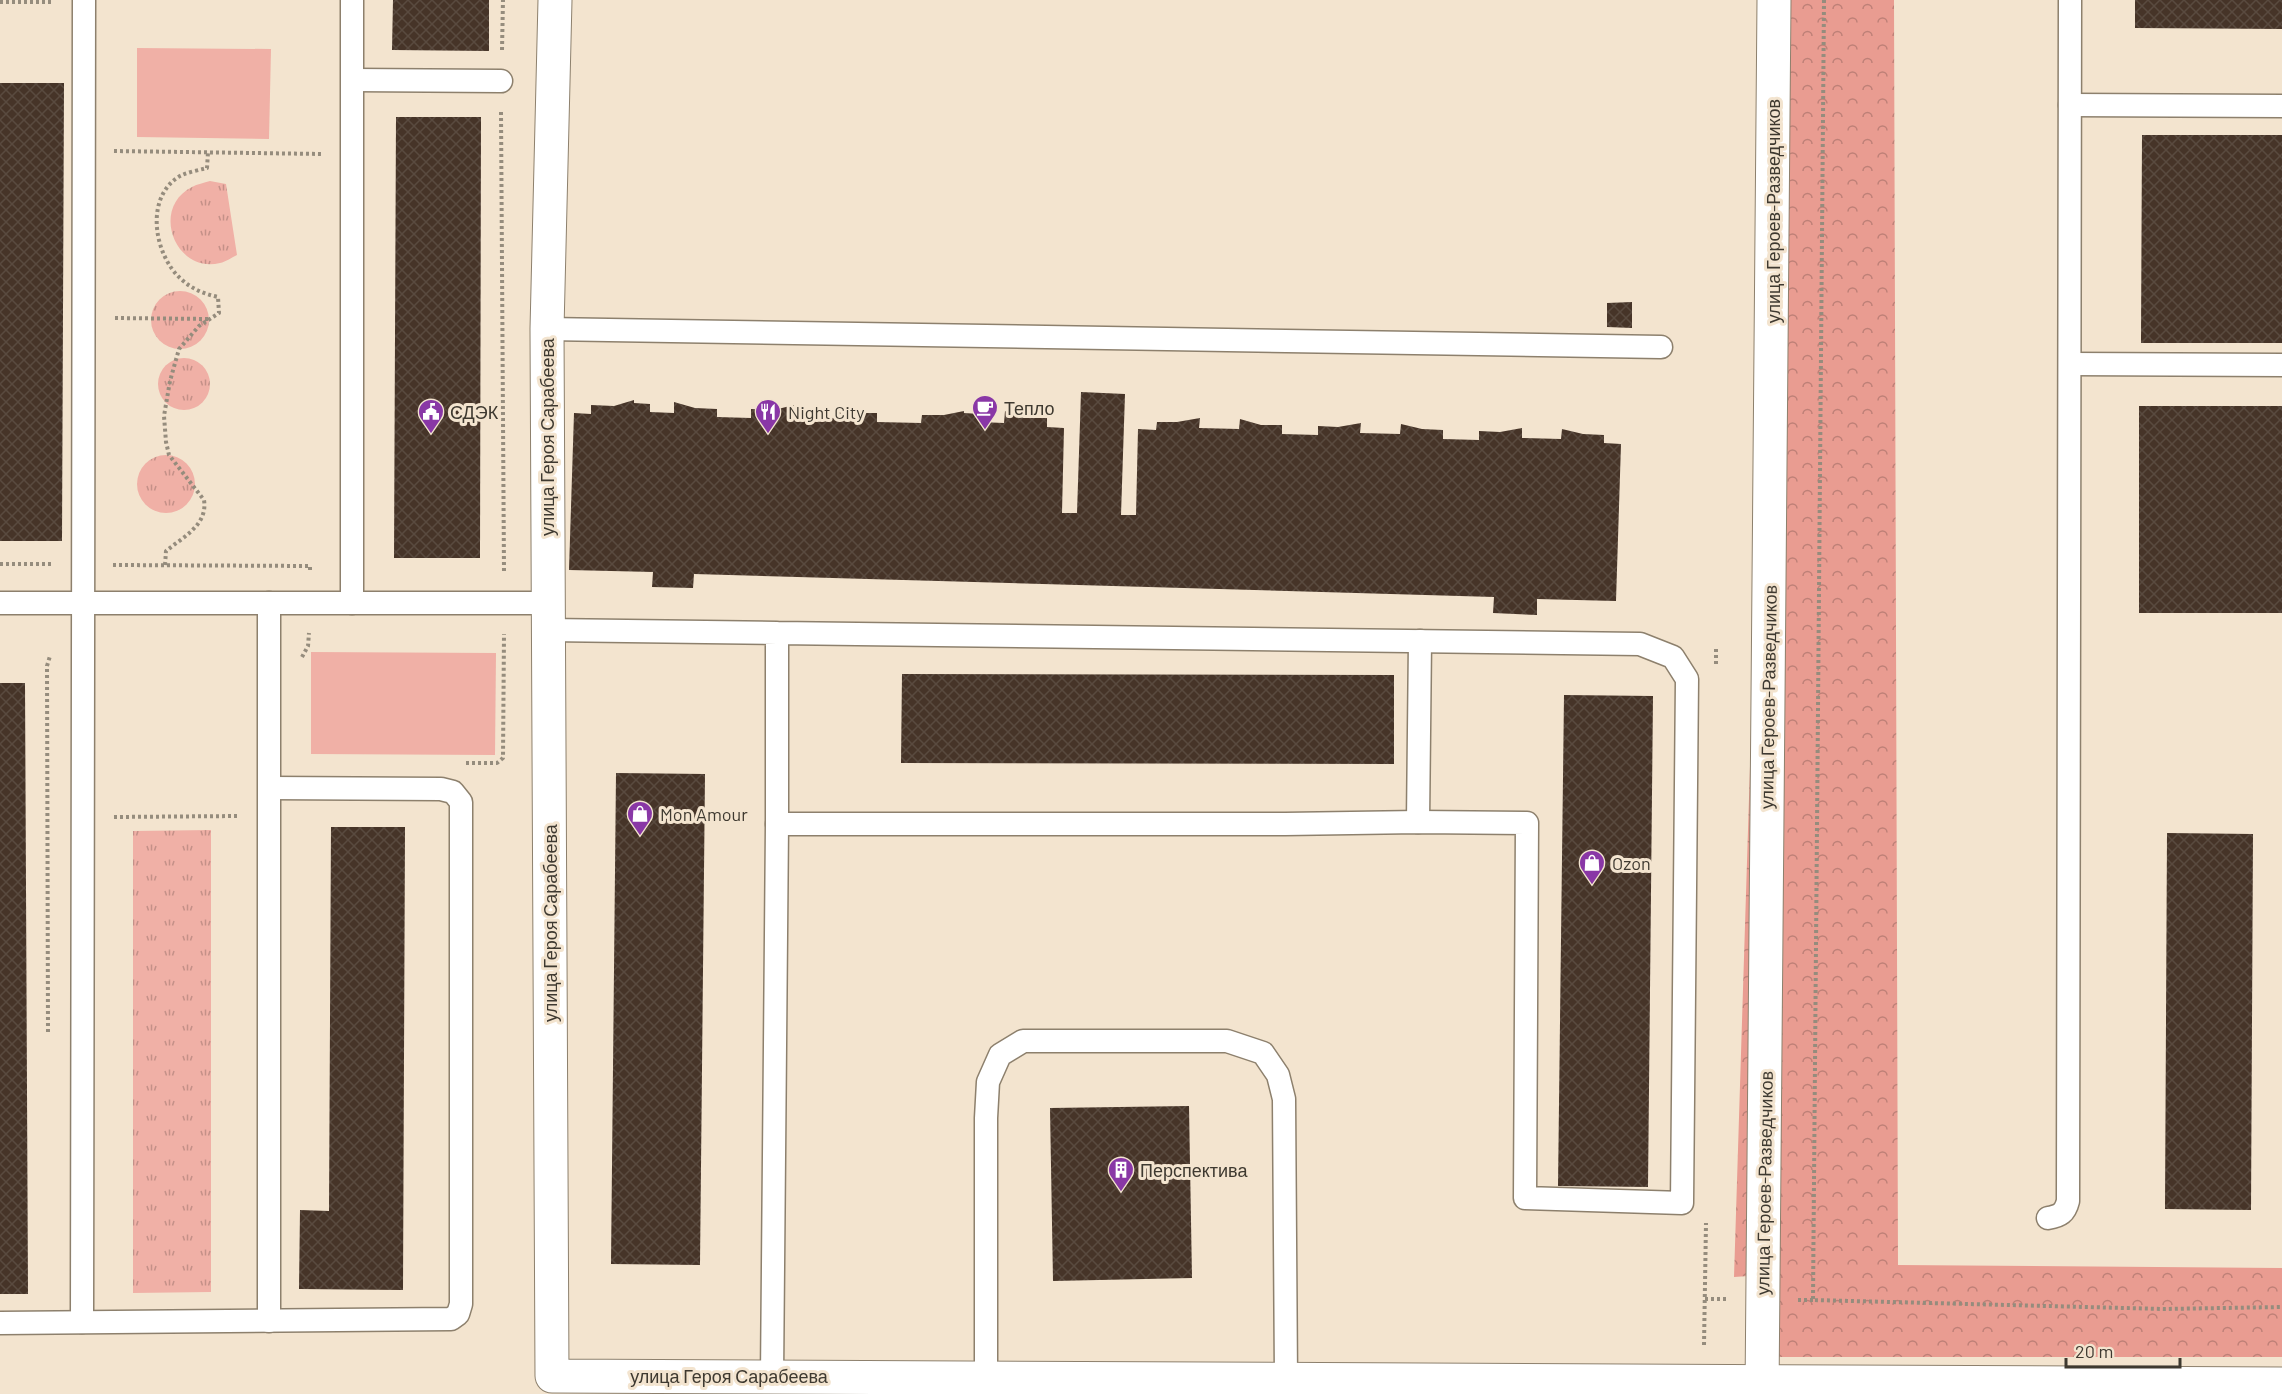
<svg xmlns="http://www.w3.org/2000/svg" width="2282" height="1394" font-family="Barlow,sans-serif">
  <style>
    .grass { fill: #f0b0a6 }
    .forest { fill: url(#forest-crowns) }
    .park { fill: url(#park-tufts) }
    .building { fill: url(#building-cross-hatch) }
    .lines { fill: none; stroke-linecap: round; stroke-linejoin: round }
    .lane-casing { stroke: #8d806d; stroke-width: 25 }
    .street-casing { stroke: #8d806d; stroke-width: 35 }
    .path { stroke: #958c7d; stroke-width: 4; stroke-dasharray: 3 3; stroke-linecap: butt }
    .lane { stroke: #fff; stroke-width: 22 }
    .street { stroke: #fff; stroke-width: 33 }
    .labels { text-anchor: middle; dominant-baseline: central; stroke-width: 6; stroke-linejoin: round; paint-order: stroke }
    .street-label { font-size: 18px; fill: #3e3930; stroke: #f3e4cf }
    .poi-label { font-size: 18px; fill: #3e3930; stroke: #f3e4cf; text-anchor: start }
  </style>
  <defs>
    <pattern id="forest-crowns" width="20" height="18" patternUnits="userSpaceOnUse" patternTransform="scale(1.5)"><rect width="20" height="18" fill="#e99c91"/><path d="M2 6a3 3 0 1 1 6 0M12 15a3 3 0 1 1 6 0" fill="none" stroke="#be8077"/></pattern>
    <pattern id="park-tufts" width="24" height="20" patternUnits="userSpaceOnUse" patternTransform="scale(1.5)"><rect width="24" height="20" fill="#f0b0a6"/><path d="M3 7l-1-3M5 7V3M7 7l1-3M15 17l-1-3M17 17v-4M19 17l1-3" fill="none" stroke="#c49088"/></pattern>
    <pattern id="building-cross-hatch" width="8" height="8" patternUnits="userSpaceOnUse" patternTransform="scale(1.5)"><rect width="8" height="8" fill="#463428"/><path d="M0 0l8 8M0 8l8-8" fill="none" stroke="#594a3f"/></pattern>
  </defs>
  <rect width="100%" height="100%" fill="#f3e4cf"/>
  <!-- grass -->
  <g class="grass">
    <polygon points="137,48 271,49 269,139 137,137"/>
    <polygon points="311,652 496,653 495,755 311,754"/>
  </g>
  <!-- forest -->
  <polygon class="forest" points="1774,0 1894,0 1898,1265 2282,1268 2282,1357 1778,1357 1778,1274 1734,1277"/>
  <!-- park -->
  <g class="park">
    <path d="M210,181L226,184L237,255C232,257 226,262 220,263C175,274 150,208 192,187C197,184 204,183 210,181Z"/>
    <circle cx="180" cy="320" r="29"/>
    <circle cx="184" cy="384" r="26"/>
    <circle cx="166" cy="484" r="29"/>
    <polygon points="211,830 211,1292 133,1293 133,831"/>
  </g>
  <!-- building -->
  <g class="building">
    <polygon points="393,0 489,0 489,51 392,50"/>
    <polygon points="2135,0 2282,0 2282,29 2135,28"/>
    <polygon points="0,83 64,83 62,541 0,541"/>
    <polygon points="396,117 481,117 480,558 394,558"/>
    <polygon points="2142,135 2282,135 2282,343 2141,343"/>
    <polygon points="1632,302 1632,328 1607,327 1607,303"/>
    <polygon points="1081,392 1125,394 1121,515 1136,515 1138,429 1156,430 1157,422 1177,422 1200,418 1199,428 1239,429 1240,419 1261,425 1282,425 1282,434 1318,435 1318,426 1338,427 1361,423 1360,433 1400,434 1401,424 1422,429 1443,430 1443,439 1479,440 1479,431 1500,432 1522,428 1522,438 1561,439 1562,429 1583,434 1604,435 1604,443 1621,444 1616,601 1537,599 1537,615 1493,613 1494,597 694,574 693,588 652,587 653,572 569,570 574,413 591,414 591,405 614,406 634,400 634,403 650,404 650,412 674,413 674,402 695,408 717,409 717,417 751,418 751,409 774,410 794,405 794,408 810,408 810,417 834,418 835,406 855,413 877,413 877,422 921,423 922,415 944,415 964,411 964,413 980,414 980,422 1004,423 1005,411 1024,418 1047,418 1047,427 1064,428 1062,513 1077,513"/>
    <rect x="2139" y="406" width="143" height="207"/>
    <polygon points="902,674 1394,675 1394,764 901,763"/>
    <polygon points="0,683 25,683 28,1294 0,1294"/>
    <polygon points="1564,695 1653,696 1648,1187 1558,1186"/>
    <polygon points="616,773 705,774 700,1265 611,1264"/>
    <polygon points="331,827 405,827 403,1290 299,1289 300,1210 329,1211"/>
    <polygon points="2167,833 2253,834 2251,1210 2165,1209"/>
    <polygon points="1189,1106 1192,1278 1053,1281 1050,1108"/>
  </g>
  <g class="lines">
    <defs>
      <g id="lane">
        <polyline points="353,80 501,81"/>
        <polyline points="2070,105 2282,106"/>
        <polyline points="547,329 1661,347"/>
        <polyline points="2070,364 2282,365"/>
        <polyline points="0,603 352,603 352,0"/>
        <polyline points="352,603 548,603"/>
        <polyline points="548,630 777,633 777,824 1285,824 1418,822 1527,823 1525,1198 1682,1203 1687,679 1673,657 1640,644 777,633"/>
        <polyline points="1418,822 1420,641"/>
        <path d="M2048,1218C2060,1216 2065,1213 2068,1201L2070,0"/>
        <polyline points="269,1321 269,603"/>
        <polyline points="82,1322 84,0"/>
        <polyline points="0,1323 451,1319 458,1314 461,1304 461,802 453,792 441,789 270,788"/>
        <polyline points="772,1377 777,824"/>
        <polyline points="986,1378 986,1118 988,1082 1000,1055 1023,1041 1227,1041 1263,1053 1278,1075 1284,1099 1286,1379"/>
      </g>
      <g id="street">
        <polyline points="555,0 547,329 552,1376 2282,1384"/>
        <polyline points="1762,1394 1774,0"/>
      </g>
    </defs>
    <!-- lane casing -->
    <use href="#lane" class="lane-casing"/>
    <!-- street casing -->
    <use href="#street" class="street-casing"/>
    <!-- path -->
    <g class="path">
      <polyline points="1824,0 1813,1300 2164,1309 2282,1307"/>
      <polyline points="0,2 54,2"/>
      <polyline points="502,50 503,0"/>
      <polyline points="501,112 504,572"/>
      <polyline points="114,151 322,154"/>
      <polyline points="115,318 209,319"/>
      <polyline points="0,564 52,564"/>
      <polyline points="113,565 310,566 310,572"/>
      <path d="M165,565L166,551C183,537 208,525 204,500L169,455L166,442L164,416L170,381L179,349L199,326L219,313L218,297C204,294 192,289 181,279C154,255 144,197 180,176C188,172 199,170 207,168L208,152"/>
      <polyline points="302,657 308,646 309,633"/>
      <polyline points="1716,664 1716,647"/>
      <polyline points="466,763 497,763 503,758 504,634"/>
      <polyline points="114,817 238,816"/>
      <polyline points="48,1032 47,666 50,656"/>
      <polyline points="1705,1299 1726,1299"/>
      <polyline points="1798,1300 1813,1300"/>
      <polyline points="1704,1345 1706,1223"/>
    </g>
    <!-- lane -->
    <use href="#lane" class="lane"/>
    <!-- street -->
    <use href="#street" class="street"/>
  </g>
  <!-- icons -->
  <defs>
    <symbol id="cafe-pin" viewBox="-11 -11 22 30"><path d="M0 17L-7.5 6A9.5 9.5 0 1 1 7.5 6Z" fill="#8937a6" stroke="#f3e4cf"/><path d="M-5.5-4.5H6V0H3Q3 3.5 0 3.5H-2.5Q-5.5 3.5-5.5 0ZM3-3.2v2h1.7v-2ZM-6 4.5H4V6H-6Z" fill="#fff"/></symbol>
    <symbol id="civic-pin" viewBox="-11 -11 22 30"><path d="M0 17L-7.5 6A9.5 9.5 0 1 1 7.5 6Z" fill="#8937a6" stroke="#f3e4cf"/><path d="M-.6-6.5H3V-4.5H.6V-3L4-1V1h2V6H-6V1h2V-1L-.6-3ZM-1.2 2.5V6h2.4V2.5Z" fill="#fff"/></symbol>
    <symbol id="restaurant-pin" viewBox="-11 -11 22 30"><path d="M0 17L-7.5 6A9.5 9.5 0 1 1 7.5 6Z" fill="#8937a6" stroke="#f3e4cf"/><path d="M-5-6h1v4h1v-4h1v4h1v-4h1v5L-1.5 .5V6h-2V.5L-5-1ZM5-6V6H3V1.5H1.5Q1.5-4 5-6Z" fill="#fff"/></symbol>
    <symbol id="shop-pin" viewBox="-11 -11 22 30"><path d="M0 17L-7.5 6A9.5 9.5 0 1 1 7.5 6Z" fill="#8937a6" stroke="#f3e4cf"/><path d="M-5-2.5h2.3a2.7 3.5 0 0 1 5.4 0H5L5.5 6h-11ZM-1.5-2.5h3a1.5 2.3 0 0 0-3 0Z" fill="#fff"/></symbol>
    <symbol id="building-pin" viewBox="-11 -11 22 30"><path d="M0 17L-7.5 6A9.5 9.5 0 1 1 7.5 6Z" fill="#8937a6" stroke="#f3e4cf"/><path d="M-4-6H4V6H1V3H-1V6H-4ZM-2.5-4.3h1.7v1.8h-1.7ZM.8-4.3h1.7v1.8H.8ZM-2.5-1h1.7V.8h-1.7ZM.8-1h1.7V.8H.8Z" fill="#fff"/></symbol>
  </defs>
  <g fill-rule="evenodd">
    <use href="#cafe-pin" x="970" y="393" width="30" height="40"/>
    <use href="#civic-pin" x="416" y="397" width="30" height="40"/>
    <use href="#restaurant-pin" x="753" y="397" width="30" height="40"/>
    <use href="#shop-pin" x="625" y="799" width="30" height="40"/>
    <use href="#shop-pin" x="1577" y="848" width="30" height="40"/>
    <use href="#building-pin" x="1106" y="1155" width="30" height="40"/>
  </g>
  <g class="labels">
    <!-- street labels -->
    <g class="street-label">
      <text transform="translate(1773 211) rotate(-90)">улица Героев-Разведчиков</text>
      <text transform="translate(547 437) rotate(-90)">улица Героя Сарабеева</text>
      <text transform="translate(1768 697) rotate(-89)">улица Героев-Разведчиков</text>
      <text transform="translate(550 923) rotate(-90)">улица Героя Сарабеева</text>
      <text transform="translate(1764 1183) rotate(-89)">улица Героев-Разведчиков</text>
      <text x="729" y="1376">улица Героя Сарабеева</text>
    </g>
    <!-- poi labels -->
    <g class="poi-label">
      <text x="1004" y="408">Тепло</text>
      <text x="450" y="412">СДЭК</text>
      <text x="788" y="412">Night City</text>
      <text x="660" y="814">Mon Amour</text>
      <text x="1612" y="863">Ozon</text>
      <text x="1140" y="1170">Перспектива</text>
    </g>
  </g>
  <!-- scale -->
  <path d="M2066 1358v9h114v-9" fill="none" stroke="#3e3930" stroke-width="3"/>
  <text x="2075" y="1358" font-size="18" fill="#3e3930" stroke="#f3e4cf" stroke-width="4.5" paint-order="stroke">20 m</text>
</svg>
